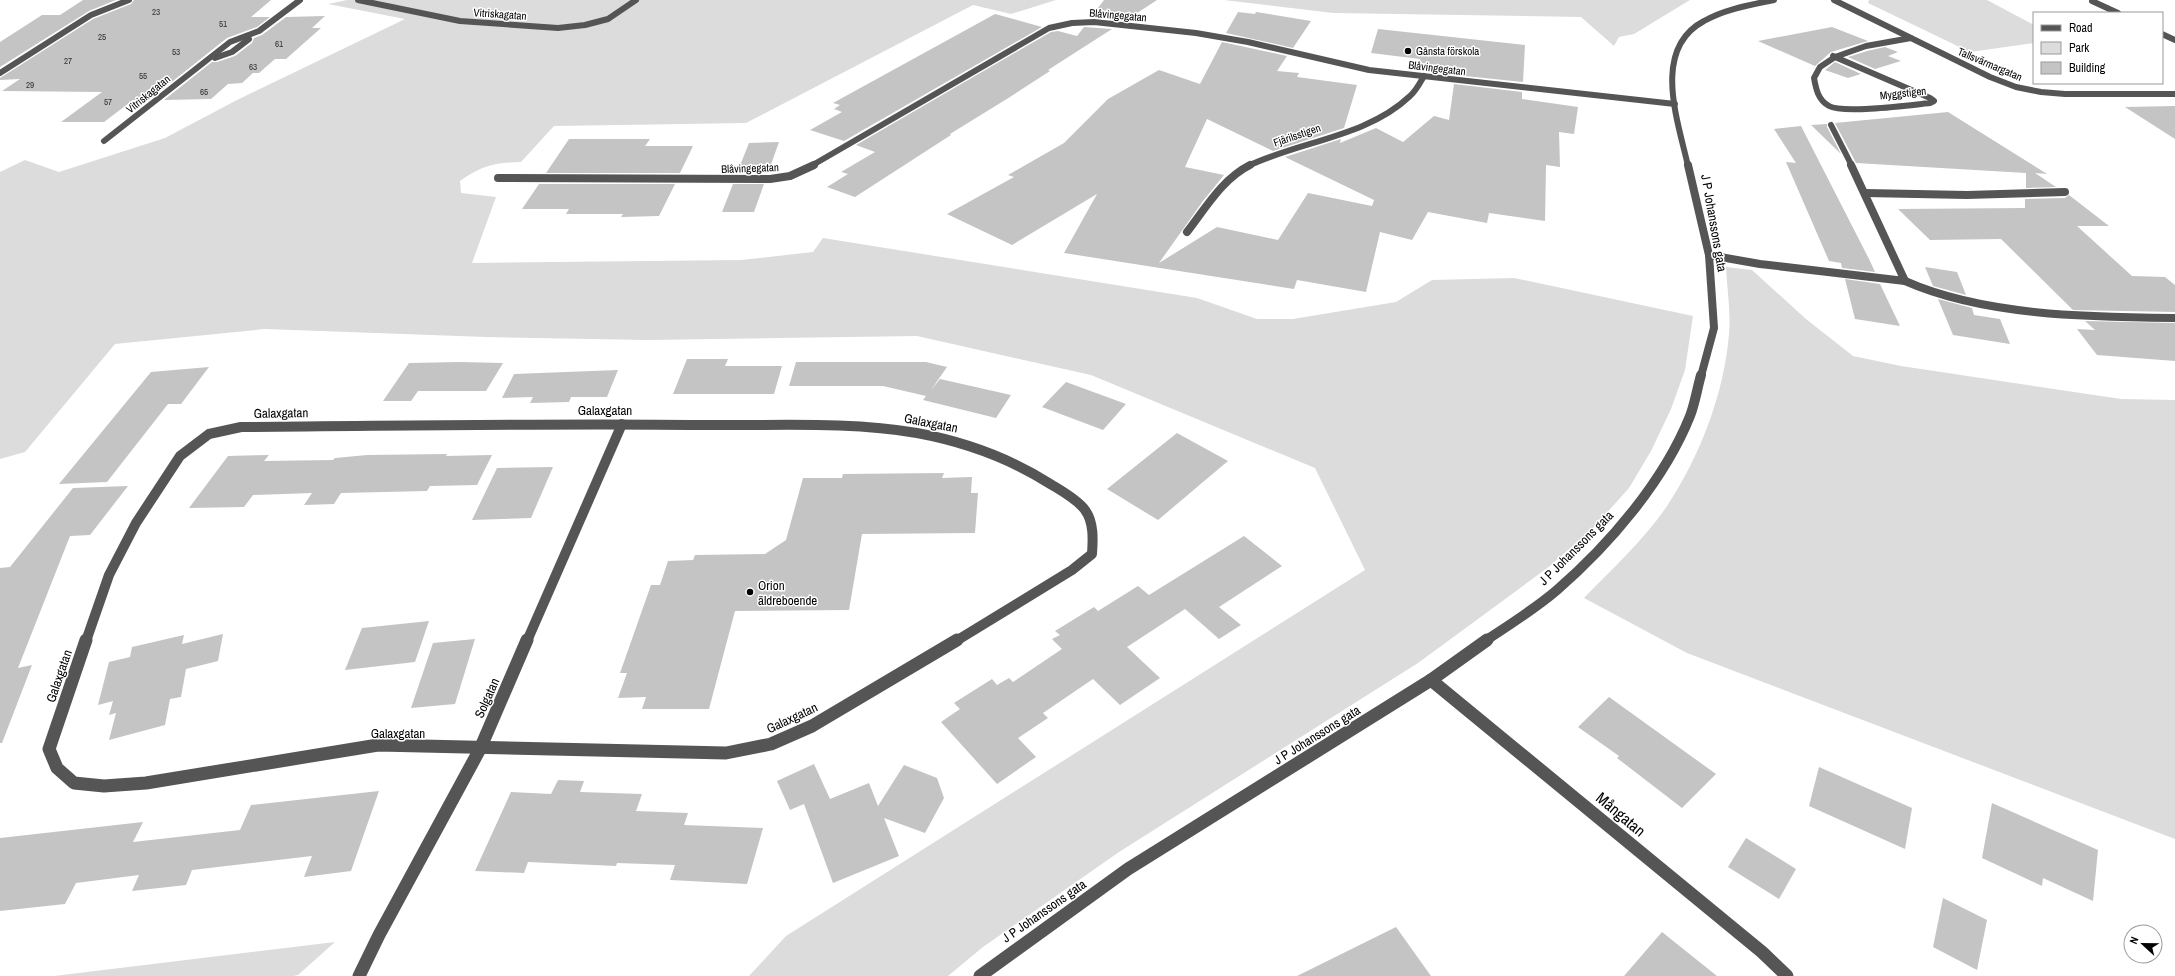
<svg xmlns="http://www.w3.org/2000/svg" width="2175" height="976" font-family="'Archivo Narrow',sans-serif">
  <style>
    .green { fill: #dcdcdc }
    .building { fill: #c4c4c4 }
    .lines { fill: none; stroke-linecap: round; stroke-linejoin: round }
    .minor-far3 { stroke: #555; stroke-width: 6 }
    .minor-far2 { stroke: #555; stroke-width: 8 }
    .minor-far1 { stroke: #555; stroke-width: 10 }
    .minor { stroke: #555; stroke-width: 13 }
    .poi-dot { fill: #000; stroke: #fff; stroke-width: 1.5 }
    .labels { text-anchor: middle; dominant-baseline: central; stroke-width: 3; stroke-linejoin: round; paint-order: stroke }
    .far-number-label { font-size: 9px; fill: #313131 }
    .far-street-label { font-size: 11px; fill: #000; stroke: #fff }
    .far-poi-label { font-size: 11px; fill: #000; stroke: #fff; text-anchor: start }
    .street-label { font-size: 13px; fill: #000; stroke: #fff }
    .poi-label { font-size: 13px; fill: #000; stroke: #fff; text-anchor: start }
    .near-street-label { font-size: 16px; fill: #000; stroke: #fff }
  </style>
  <rect width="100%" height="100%" fill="#fff"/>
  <!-- green -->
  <g class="green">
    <path d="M347,0H1056L1011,14L973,5L746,123L554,126L521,162C494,163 483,165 460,181L461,193L496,197L472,263L741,260L813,252L823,238L1197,298L1257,319H1293L1396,302L1432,280L1514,278L1693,316L1685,370L1671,409L1651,451L1629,488L1595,526L1550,566L1418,663L1119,852L983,947L948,976H749L786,936L1365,570L1315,468L1091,375L917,336L647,340L486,337L265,329L115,344L25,452L0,459V172L25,160L59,172L165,138L237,100L405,19L328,4Z"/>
    <polygon points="1224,0 1690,0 1634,34 1619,37 1614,46 1581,17 1333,13"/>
    <polygon points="1869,0 1987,0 2034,25 2034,43 1970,52 1868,3"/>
    <path d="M1726,267L1752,270L1806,319L1853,356L1901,366L2121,399L2175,400V839L1687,653L1584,598C1612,569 1644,540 1667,506C1700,456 1724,394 1729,334C1731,312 1727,289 1726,267Z"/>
    <polygon points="335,942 298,975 293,976 54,976"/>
  </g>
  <!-- building -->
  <g class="building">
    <polygon points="83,0 116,0 89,11 0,67 0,42 42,15 60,15"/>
    <polygon points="134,0 271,0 251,17 270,17 257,27 227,38 149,100 133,100 104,122 61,122 102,92 2,91 20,79 0,80 0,78 93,19 131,4"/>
    <polygon points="1104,0 1157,0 1125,21 1091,17"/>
    <polygon points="1238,12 1255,14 1256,12 1311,21 1293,48 1226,33"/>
    <polygon points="995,14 1042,27 844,141 810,130 842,112 834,109 840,105 833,103"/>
    <polygon points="325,16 312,28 321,28 286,59 275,59 259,73 253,73 242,83 228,84 211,99 164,100 212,62 217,62 235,56 252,43 254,38 262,35 286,17"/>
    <polygon points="1084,27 1112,29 1048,70 1050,71 1010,97 950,134 951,135 855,197 827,187 848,174 841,172 875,152 856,145 1051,32 1058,31 1077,36"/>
    <polygon points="1832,27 1868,41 1831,52 1815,66 1758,41"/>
    <polygon points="1378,29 1525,45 1523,82 1455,75 1456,67 1419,63 1420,59 1371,53"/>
    <polygon points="1222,42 1287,56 1277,71 1299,73 1297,77 1357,85 1344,128 1273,151 1207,119 1185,167 1224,175 1203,201 1159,263 1217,227 1278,240 1308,193 1372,206 1374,200 1285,157 1341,139 1340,143 1376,128 1403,142 1434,116 1449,120 1454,84 1522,92 1522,99 1578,107 1574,134 1559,132 1560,167 1546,165 1545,221 1489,213 1487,223 1428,212 1412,240 1380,232 1366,292 1297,280 1294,289 1064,253 1097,194 1012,245 947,214 1014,177 1008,175 1064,143 1108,99 1159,70 1200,84"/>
    <polygon points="1885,47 1898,52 1888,56 1901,61 1875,69 1848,57 1867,51"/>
    <polygon points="1835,62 1861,74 1848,78 1825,70"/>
    <polygon points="2175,106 2175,139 2125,107"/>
    <polygon points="1948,112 2047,174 2035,173 2056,187 2026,188 2026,173 1856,163 1835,123"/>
    <polygon points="1827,124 1827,127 1841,154 1811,125"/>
    <polygon points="1801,126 1869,259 1875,272 1842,268 1841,263 1829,261 1786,162 1796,163 1774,129"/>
    <polygon points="569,139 650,139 645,146 693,146 680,173 546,173"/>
    <polygon points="779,142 768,173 737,173 749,143"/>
    <polygon points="539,184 675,184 659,216 621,217 623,214 566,214 569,209 522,209"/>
    <polygon points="733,184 764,184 754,212 722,212"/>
    <polygon points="2069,195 2109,226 2077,226 2132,276 2165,277 2175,285 2175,312 2073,310 2001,239 1930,240 1898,209 2025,208 2025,199 2065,198"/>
    <polygon points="1925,267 1957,272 1966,295 1933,286"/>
    <polygon points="1845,279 1880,284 1900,326 1855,319"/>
    <polygon points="1938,299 1972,308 1974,315 2000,319 2010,344 1953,335"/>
    <polygon points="2085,321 2175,323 2175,361 2097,355 2077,329 2095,330"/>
    <polygon points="687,359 728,359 725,366 782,366 774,394 673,394"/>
    <polygon points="796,362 926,362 947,367 931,390 940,379 1011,395 996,418 923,400 926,396 883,386 789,386"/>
    <polygon points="409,363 460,362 503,363 486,391 418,391 411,401 383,401"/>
    <polygon points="209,367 181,404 168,404 107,482 59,484 151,372"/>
    <polygon points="618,370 607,397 571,397 569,402 530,403 533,397 502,398 514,374"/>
    <polygon points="1066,382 1126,404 1103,430 1042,407"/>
    <polygon points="1177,433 1228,461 1158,520 1107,489"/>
    <polygon points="447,454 446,456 492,455 477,485 430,486 427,491 341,493 334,504 304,505 312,493 253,495 244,507 189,508 228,456 269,455 264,461 333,460 335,458 367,455"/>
    <polygon points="553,467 531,518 472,520 497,468"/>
    <polygon points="944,473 942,478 972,477 971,493 978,493 975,533 862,534 849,610 735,611 709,709 642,709 646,697 618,698 627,673 620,673 651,585 660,585 668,561 693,560 695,555 765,554 786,540 803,478 842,478 843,474"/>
    <polygon points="128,486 90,535 70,536 18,668 32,665 2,743 0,743 0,568 10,567 73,488"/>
    <polygon points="1244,536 1282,566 1219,607 1241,625 1219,639 1185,609 1127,647 1160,678 1120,705 1093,679 1043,713 1048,718 1018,738 1036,757 997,784 941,722 960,709 954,703 992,679 997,685 1009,678 1013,682 1062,649 1052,639 1060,635 1055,631 1094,607 1098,611 1138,586 1149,595"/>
    <polygon points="429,621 415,662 345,670 362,628"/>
    <polygon points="223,634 218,661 186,669 181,697 170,699 165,725 109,740 116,713 109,715 113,701 98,705 109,662 130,657 132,647 184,635 182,644"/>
    <polygon points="475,639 455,704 411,708 433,643"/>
    <polygon points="1609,697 1716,774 1682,808 1617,758 1619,756 1578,727"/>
    <polygon points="814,764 830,799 869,783 878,806 904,765 937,778 944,798 925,833 884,818 899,856 833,883 804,804 790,810 777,781"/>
    <polygon points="1819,767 1912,808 1905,849 1809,806"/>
    <polygon points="558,780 584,781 580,792 642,794 636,811 688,813 684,825 763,828 747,884 670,880 675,865 617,863 616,866 528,862 524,873 475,871 511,792 551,794"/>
    <polygon points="379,791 351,871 304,877 312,856 192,870 186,885 132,891 139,875 76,883 65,904 0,911 0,838 143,822 133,842 240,830 251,805"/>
    <polygon points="1992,803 2098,850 2093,901 2043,878 2042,886 1982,858"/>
    <polygon points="1746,838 1796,869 1779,899 1728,867"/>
    <polygon points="1943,898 1987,920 1977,970 1933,947"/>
    <polygon points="1396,927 1431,976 1297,976"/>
    <polygon points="1662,932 1717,976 1624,976"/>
  </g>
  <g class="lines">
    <!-- minor-far3 -->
    <g class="minor-far3">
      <polyline points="358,0 460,21 558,28 585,25 608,19 636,0"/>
      <polyline points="1834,0 1990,77 2016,87 2041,92 2065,94 2175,94"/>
      <polyline points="2092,1 2118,13"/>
      <polyline points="2162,34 2175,40"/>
      <polyline points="1833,56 1835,57"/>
      <path d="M1835,57L1930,98L1934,101L1930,103C1911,105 1843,114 1829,106C1818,100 1816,89 1814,78L1820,67Z"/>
      <polyline points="1835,57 1866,46 1911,38"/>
      <polyline points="215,58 232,52 249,39"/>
      <polyline points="0,73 91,15 129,0"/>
      <polyline points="1831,125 1852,166"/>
      <polyline points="104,141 230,42 259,31 300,0"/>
      <polyline points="811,166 1049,28 1072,23 1094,22 1196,33 1248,42 1369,70 1675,104"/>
      <path d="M1248,166C1300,141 1367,137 1410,96C1416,91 1420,83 1424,76"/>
      <path d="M1688,166C1678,121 1651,49 1704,21C1725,9 1750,5 1774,0"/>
    </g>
    <!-- minor-far2 -->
    <g class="minor-far2">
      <polyline points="1688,165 1709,255 1714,328 1701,376"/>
      <polyline points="498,178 770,179 790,176 814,165"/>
      <polyline points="1865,193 1967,195 2065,192"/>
      <path d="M1187,232C1205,209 1222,179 1250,165"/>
      <polyline points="1709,255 1760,264 1905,281 1851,165"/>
      <path d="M1905,281C1984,316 2089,317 2175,318"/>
    </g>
    <!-- minor-far1 -->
    <g class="minor-far1">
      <path d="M86,641L109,575L136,523L180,456L209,434L241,427C395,426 549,423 702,425C772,426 849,421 917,433C966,442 1010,458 1052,485C1062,491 1078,500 1085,510C1094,522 1093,540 1092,554L1072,570L956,641"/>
      <polyline points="527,641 622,424"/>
      <path d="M1485,641C1509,625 1535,609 1557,590C1609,545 1664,481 1690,416C1695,403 1697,389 1701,375"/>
    </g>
    <!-- minor -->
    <g class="minor">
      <polyline points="86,640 49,749 57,768 74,783 104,786 146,783 378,745 726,753 771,744 812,726 957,640"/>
      <polyline points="1431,680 1762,952 1787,976"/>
      <polyline points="359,976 379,935 480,749 527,640"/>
      <polyline points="980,976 1128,869 1431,680 1487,640"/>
    </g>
  </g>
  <!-- markers -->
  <g class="poi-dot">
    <circle cx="1408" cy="51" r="4"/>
    <circle cx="750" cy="592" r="4"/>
  </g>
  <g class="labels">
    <!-- far-number labels -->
    <g class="far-number-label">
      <text x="156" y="12">23</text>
      <text x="223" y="24">51</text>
      <text x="102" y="37">25</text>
      <text x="279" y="44">61</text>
      <text x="176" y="52">53</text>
      <text x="68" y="61">27</text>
      <text x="253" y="67">63</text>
      <text x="143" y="76">55</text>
      <text x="30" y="85">29</text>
      <text x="204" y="92">65</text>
      <text x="108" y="102">57</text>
    </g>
    <!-- far-street labels -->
    <g class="far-street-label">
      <text transform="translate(500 14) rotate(4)">Vitriskagatan</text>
      <text transform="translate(1118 15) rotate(5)">Blåvingegatan</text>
      <text transform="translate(1990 64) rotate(23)">Tallsvärmargatan</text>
      <text transform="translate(1437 68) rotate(7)">Blåvingegatan</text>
      <text transform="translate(1903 93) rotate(-6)">Myggstigen</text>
      <text transform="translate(148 94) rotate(-39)">Vitriskagatan</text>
      <text transform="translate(1297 135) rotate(-19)">Fjärilsstigen</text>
      <text transform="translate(750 168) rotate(-2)">Blåvingegatan</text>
    </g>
    <!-- far-poi labels -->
    <g class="far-poi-label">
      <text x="1416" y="51">Gånsta förskola</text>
    </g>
    <!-- street labels -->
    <g class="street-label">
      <text transform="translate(1714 223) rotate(80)">J P Johanssons gata</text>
      <text x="605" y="410">Galaxgatan</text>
      <text transform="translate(281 413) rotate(-1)">Galaxgatan</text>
      <text transform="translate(931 423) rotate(11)">Galaxgatan</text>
      <text transform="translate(1576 548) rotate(-45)">J P Johanssons gata</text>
      <text transform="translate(59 676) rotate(-71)">Galaxgatan</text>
      <text transform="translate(487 698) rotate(-66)">Solgatan</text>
      <text transform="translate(792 718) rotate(-25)">Galaxgatan</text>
      <text x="398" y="733">Galaxgatan</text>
      <text transform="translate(1317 735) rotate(-32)">J P Johanssons gata</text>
      <text transform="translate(1044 911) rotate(-35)">J P Johanssons gata</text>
    </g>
    <!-- poi labels -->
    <g class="poi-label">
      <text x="758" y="585">Orion<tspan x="758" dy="15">äldreboende</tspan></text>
    </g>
    <!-- near-street labels -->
    <g class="near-street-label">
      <text transform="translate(1621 814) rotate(40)">Mångatan</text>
    </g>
  </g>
  <!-- legend -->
  <rect x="2033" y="12" width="130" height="72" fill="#ffffff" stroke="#999999"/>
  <rect x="2041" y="25" width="20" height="6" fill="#555555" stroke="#999999"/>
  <text x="2069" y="32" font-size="12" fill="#000000">Road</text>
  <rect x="2041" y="42" width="20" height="12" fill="#dcdcdc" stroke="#999999"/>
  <text x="2069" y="52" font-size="12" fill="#000000">Park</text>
  <rect x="2041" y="62" width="20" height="12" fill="#c4c4c4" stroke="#999999"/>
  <text x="2069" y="72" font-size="12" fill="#000000">Building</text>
  <!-- north arrow -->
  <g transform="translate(2143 944) rotate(292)"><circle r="19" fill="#ffffff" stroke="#999999"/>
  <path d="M0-3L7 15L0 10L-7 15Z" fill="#000000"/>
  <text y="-6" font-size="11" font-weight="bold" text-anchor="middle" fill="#000000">N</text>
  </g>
</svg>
